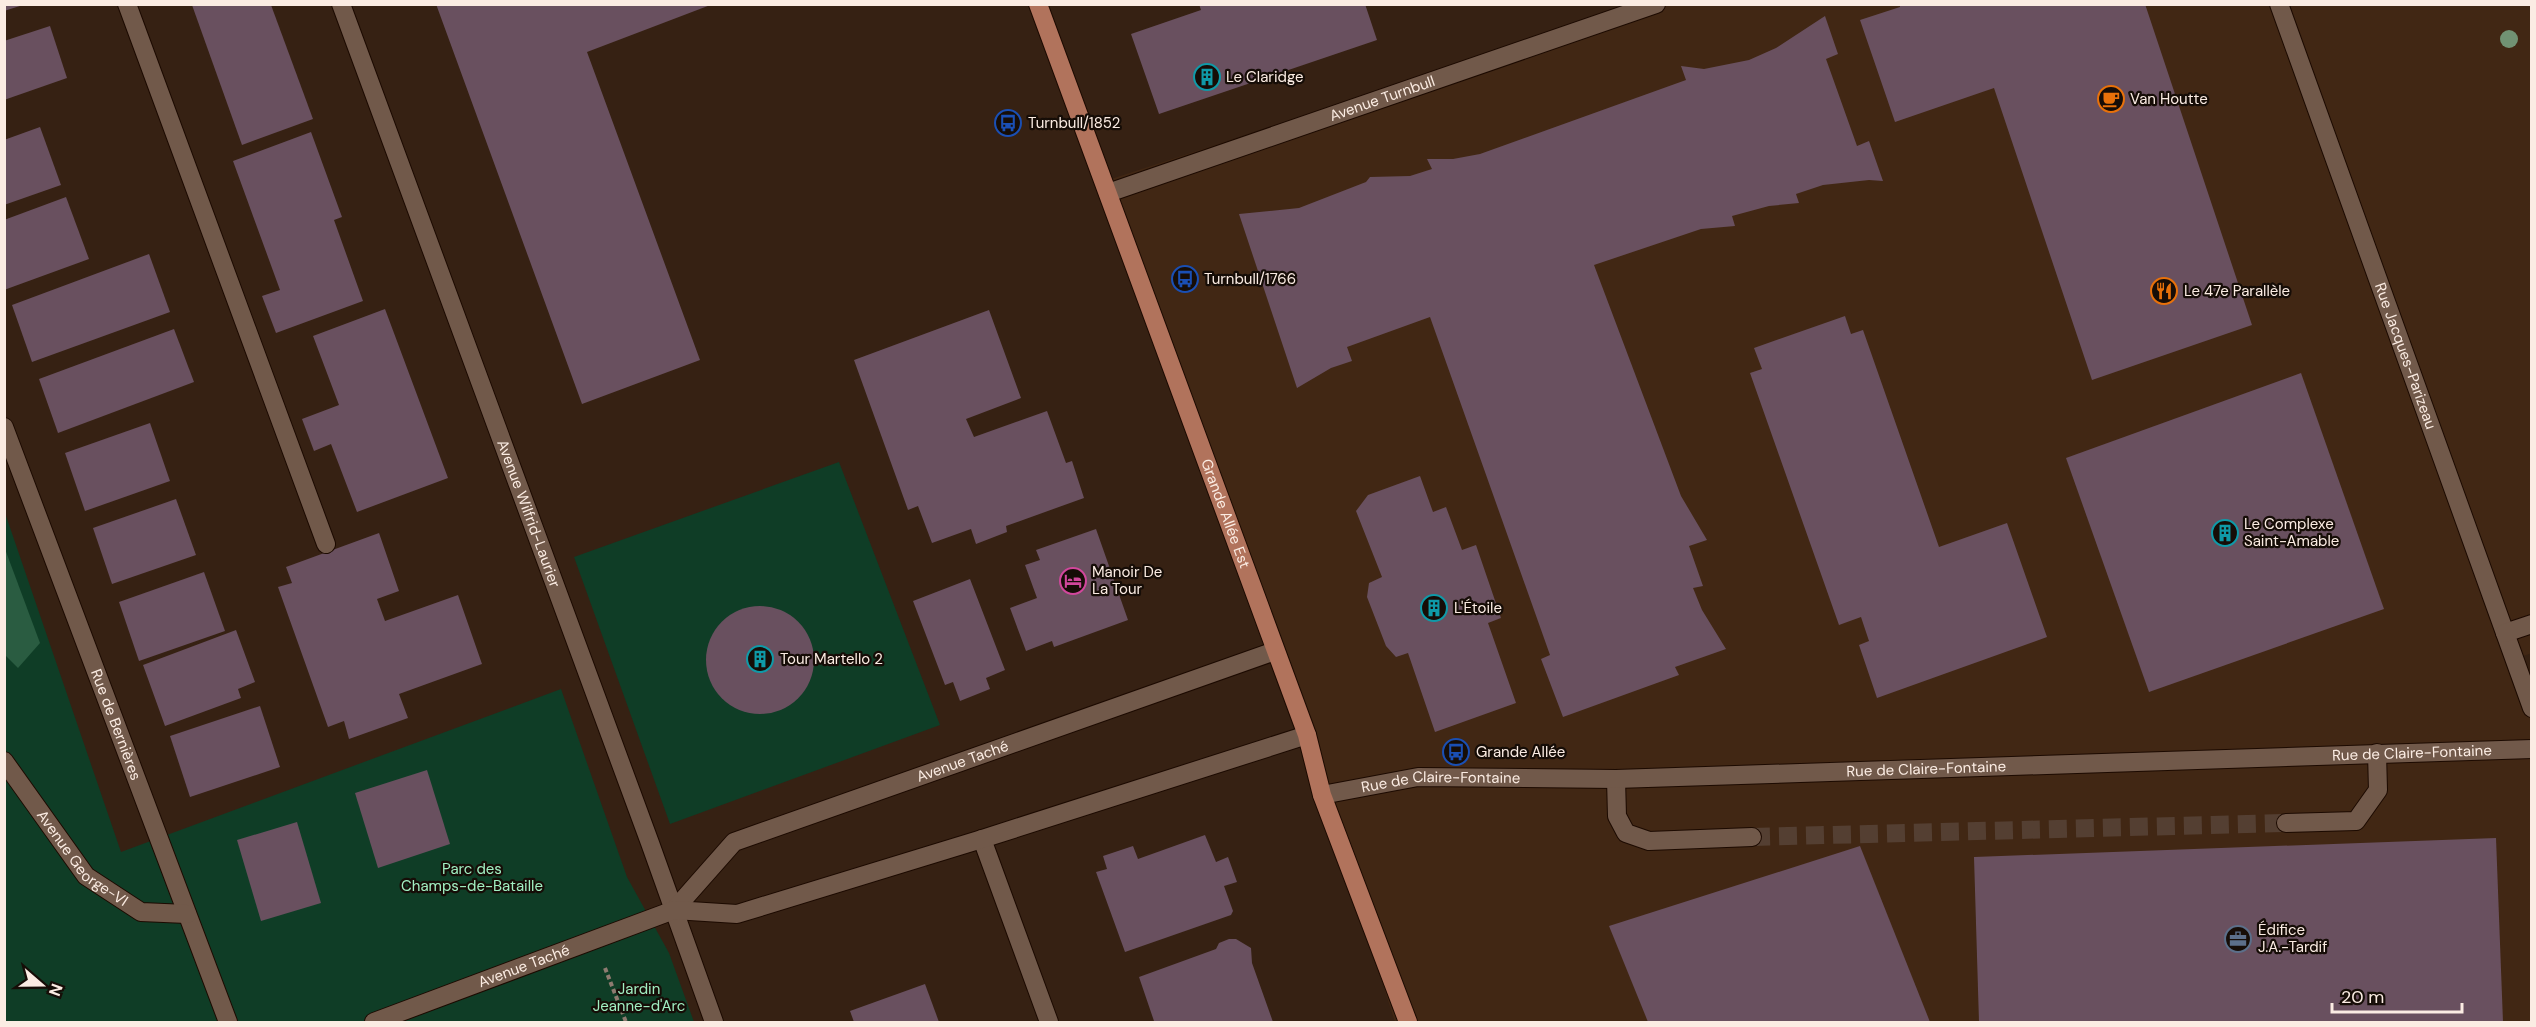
<svg xmlns="http://www.w3.org/2000/svg" width="2536" height="1027" font-family="'DM Sans',sans-serif">
  <style>
    .built { fill: #412714 }
    .green { fill: #0f3d26 }
    .forest { fill: #2a5c41 }
    .building { fill: #69505f }
    .lines { fill: none; stroke-linecap: round; stroke-linejoin: round }
    .minor-tunnel { stroke: #543f32; stroke-width: 18; stroke-dasharray: 18 9; stroke-linecap: butt }
    .minor-casing { stroke: #1c0a01; stroke-width: 20 }
    .major-casing { stroke: #1c0a01; stroke-width: 20 }
    .path { stroke: #8e7b70; stroke-width: 4; stroke-dasharray: 4.5 3; stroke-linecap: butt }
    .minor { stroke: #71594a; stroke-width: 18 }
    .major { stroke: #b1735c; stroke-width: 18 }
    .tree { fill: #719273 }
    .labels { text-anchor: middle; dominant-baseline: central; stroke-width: 4.5; stroke-linejoin: round; paint-order: stroke }
    .poi-label { font-size: 15px; fill: #fbece3; stroke: #160d07; text-anchor: start }
    .street-label { font-size: 15px; fill: #fbece3; stroke: #160d07 }
    .park-label { font-size: 15px; fill: #a1efc2; stroke: #160d07 }
  </style>
  <rect width="100%" height="100%" fill="#362113"/>
  <!-- built -->
  <polygon class="built" points="1644,5 2531,5 2532,653 2514,659 2531,708 2531,1022 1395,1022 1322,795 1099,183"/>
  <!-- green -->
  <g class="green">
    <polygon points="839,462 940,725 670,824 574,557"/>
    <polygon points="4,510 121,852 561,689 627,877 669,953 694,1022 5,1022"/>
  </g>
  <!-- forest -->
  <polygon class="forest" points="5,549 40,643 18,668 5,655"/>
  <!-- building -->
  <g class="building">
    <polygon points="4,4 23,4 23,5 4,11"/>
    <polygon points="436,4 713,4 587,52 700,360 582,404"/>
    <polygon points="1199,4 1365,4 1377,40 1159,114 1131,34 1201,10"/>
    <polygon points="1900,4 2145,4 2252,325 2092,380 1994,88 1895,122 1860,20 1900,7"/>
    <polygon points="192,5 271,5 313,119 242,145"/>
    <polygon points="1825,16 1838,54 1826,59 1857,146 1869,141 1883,181 1869,180 1823,185 1796,194 1799,203 1769,206 1732,216 1735,226 1701,229 1594,265 1681,496 1707,540 1689,546 1703,586 1693,588 1702,610 1726,649 1675,667 1679,675 1563,717 1541,659 1550,655 1430,317 1347,347 1352,361 1331,368 1297,388 1239,214 1299,208 1366,182 1370,177 1410,176 1432,169 1427,159 1453,159 1480,154 1686,80 1681,66 1704,69 1749,60 1776,48"/>
    <polygon points="50,26 67,78 4,100 4,41"/>
    <polygon points="40,127 61,185 4,205 4,140"/>
    <polygon points="311,132 342,217 334,220 363,301 276,333 262,296 280,290 233,161"/>
    <polygon points="66,197 89,259 4,290 4,220"/>
    <polygon points="149,254 170,312 32,362 12,305"/>
    <polygon points="385,309 448,478 357,512 331,444 314,451 302,419 339,405 313,336"/>
    <polygon points="989,310 1021,398 966,419 974,437 1047,411 1066,463 1072,461 1084,498 1006,526 1007,532 976,544 971,529 932,543 918,506 908,510 854,360"/>
    <polygon points="1845,316 1851,334 1863,330 1939,547 2007,523 2047,637 1877,698 1859,645 1869,641 1861,617 1839,625 1750,373 1762,369 1754,348"/>
    <polygon points="174,329 194,382 58,433 39,379"/>
    <polygon points="2301,373 2384,609 2149,692 2066,458"/>
    <polygon points="150,423 170,481 85,511 65,453"/>
    <polygon points="1420,476 1433,512 1446,507 1462,550 1476,545 1501,618 1488,623 1516,703 1435,732 1408,653 1396,657 1386,646 1367,597 1369,583 1382,577 1356,511 1368,495"/>
    <polygon points="176,499 196,555 112,584 93,528"/>
    <polygon points="1096,529 1128,620 1054,647 1052,641 1026,651 1010,608 1037,598 1025,565 1040,560 1036,550"/>
    <polygon points="379,533 399,591 377,599 385,621 458,595 482,664 399,694 408,718 349,739 344,721 328,727 278,587 292,583 286,567"/>
    <polygon points="204,572 225,631 139,661 119,602"/>
    <polygon points="970,579 1005,670 986,678 990,689 960,701 953,682 945,685 913,601"/>
    <circle cx="760" cy="660" r="54"/>
    <polygon points="236,630 255,682 238,689 241,698 165,726 143,665"/>
    <polygon points="260,706 280,767 190,797 170,736"/>
    <polygon points="427,770 450,844 378,868 355,793"/>
    <polygon points="297,822 321,903 261,921 237,840"/>
    <polygon points="1205,835 1216,862 1228,857 1237,882 1224,886 1233,911 1231,915 1125,952 1096,872 1107,869 1103,856 1133,846 1138,859"/>
    <polygon points="2496,838 2503,1022 1979,1022 1974,857"/>
    <polygon points="1860,846 1930,1022 1648,1022 1609,926"/>
    <polygon points="1229,939 1236,939 1251,948 1252,963 1273,1022 1150,1022 1154,1021 1139,977 1216,949 1219,943"/>
    <polygon points="925,984 939,1022 854,1022 850,1011"/>
  </g>
  <g class="lines">
    <!-- minor-tunnel -->
    <polyline class="minor-tunnel" points="1752,837 2286,823"/>
    <defs>
      <g id="minor">
        <polyline points="127,4 326,544"/>
        <path id="s1" d="M341,4L650,843L714,1022"/>
        <path id="s2" d="M2279,4L2532,708"/>
        <path id="s3" d="M1108,193L1656,4"/>
        <path id="s4" d="M4,427L228,1022"/>
        <polyline points="2505,633 2532,624"/>
        <path id="s5" d="M4,761L86,876L141,912L187,914"/>
        <polyline points="1616,779 1617,816 1626,833 1649,841 1752,837"/>
        <path id="s6" d="M1322,795L1418,777L1616,779L2532,749"/>
        <polyline points="2286,823 2356,821 2378,790 2377,753"/>
        <polyline points="982,839 1049,1022"/>
        <path id="s7" d="M674,910L734,842L1275,651"/>
        <path id="s8" d="M374,1022L674,910L737,914L982,839L1307,735"/>
      </g>
      <g id="major">
        <path id="s9" d="M1038,4L1307,735L1322,795L1408,1022"/>
      </g>
    </defs>
    <!-- minor casing -->
    <use href="#minor" class="minor-casing"/>
    <!-- major casing -->
    <use href="#major" class="major-casing"/>
    <!-- path -->
    <polyline class="path" points="605,968 626,1022"/>
    <!-- minor -->
    <use href="#minor" class="minor"/>
    <!-- major -->
    <use href="#major" class="major"/>
  </g>
  <!-- trees -->
  <circle class="tree" cx="2509" cy="39" r="9"/>
  <!-- icons -->
  <defs>
    <symbol id="building-ring" viewBox="-11 -11 22 22"><circle r="9.5" fill="#160d07" stroke="#0f9aa8" stroke-width="1.5"/><path d="M-4-6H4V6H1V3H-1V6H-4ZM-2.5-4.3h1.7v1.8h-1.7ZM.8-4.3h1.7v1.8H.8ZM-2.5-1h1.7V.8h-1.7ZM.8-1h1.7V.8H.8Z" fill="#0f9aa8"/></symbol>
    <symbol id="cafe-ring" viewBox="-11 -11 22 22"><circle r="9.5" fill="#160d07" stroke="#e8710a" stroke-width="1.5"/><path d="M-5.5-4.5H6V0H3Q3 3.5 0 3.5H-2.5Q-5.5 3.5-5.5 0ZM3-3.2v2h1.7v-2ZM-6 4.5H4V6H-6Z" fill="#e8710a"/></symbol>
    <symbol id="bus-ring" viewBox="-11 -11 22 22"><circle r="9.5" fill="#160d07" stroke="#1a4fb4" stroke-width="1.5"/><path d="M-5-6H5V4H4V6H2V4H-2V6H-4V4H-5ZM-3.5-4V0h7V-4ZM-3.5 1.2v1.5H-2V1.2ZM2 1.2v1.5H3.5V1.2Z" fill="#1a4fb4"/></symbol>
    <symbol id="restaurant-ring" viewBox="-11 -11 22 22"><circle r="9.5" fill="#160d07" stroke="#e8710a" stroke-width="1.5"/><path d="M-5-6h1v4h1v-4h1v4h1v-4h1v5L-1.5 .5V6h-2V.5L-5-1ZM5-6V6H3V1.5H1.5Q1.5-4 5-6Z" fill="#e8710a"/></symbol>
    <symbol id="hotel-ring" viewBox="-11 -11 22 22"><circle r="9.5" fill="#160d07" stroke="#d1479c" stroke-width="1.5"/><path d="M-6-4.5h1.5V1H6V5H4.5V3h-9V5H-6ZM-4 0a1.8 1.8 0 1 1 3.6 0ZM.5 0V-2.5h3Q6-2.5 6 0Z" fill="#d1479c"/></symbol>
    <symbol id="office-ring" viewBox="-11 -11 22 22"><circle r="9.5" fill="#160d07" stroke="#5c6f8a" stroke-width="1.5"/><path d="M-6-3h4V-5.5h4V-3h4V5H-6ZM-1-4.5V-3h2v-1.5ZM-6 0V1H6V0Z" fill="#5c6f8a"/></symbol>
  </defs>
  <g fill-rule="evenodd">
    <use href="#building-ring" x="1192" y="62" width="30" height="30"/>
    <use href="#cafe-ring" x="2096" y="84" width="30" height="30"/>
    <use href="#bus-ring" x="993" y="108" width="30" height="30"/>
    <use href="#bus-ring" x="1170" y="264" width="30" height="30"/>
    <use href="#restaurant-ring" x="2149" y="276" width="30" height="30"/>
    <use href="#building-ring" x="2210" y="518" width="30" height="30"/>
    <use href="#hotel-ring" x="1058" y="566" width="30" height="30"/>
    <use href="#building-ring" x="1419" y="593" width="30" height="30"/>
    <use href="#building-ring" x="745" y="644" width="30" height="30"/>
    <use href="#bus-ring" x="1441" y="737" width="30" height="30"/>
    <use href="#office-ring" x="2223" y="924" width="30" height="30"/>
  </g>
  <g class="labels">
    <!-- poi labels -->
    <g class="poi-label">
      <text x="1226" y="77">Le Claridge</text>
      <text x="2130" y="99">Van Houtte</text>
      <text x="1028" y="123">Turnbull/1852</text>
      <text x="1204" y="279">Turnbull/1766</text>
      <text x="2184" y="291">Le 47e Parallèle</text>
      <text x="2244" y="524">Le Complexe<tspan x="2244" dy="17">Saint-Amable</tspan></text>
      <text x="1092" y="572">Manoir De<tspan x="1092" dy="17">La Tour</tspan></text>
      <text x="1454" y="608">L'Étoile</text>
      <text x="780" y="659">Tour Martello 2</text>
      <text x="1476" y="752">Grande Allée</text>
      <text x="2258" y="930">Édifice<tspan x="2258" dy="17">J.A.-Tardif</tspan></text>
    </g>
    <!-- street labels -->
    <g class="street-label">
      <text stroke="none"><textPath href="#s3" startOffset="290">Avenue Turnbull</textPath></text>
      <text stroke="none"><textPath href="#s2" startOffset="374">Rue Jacques-Parizeau</textPath></text>
      <text stroke="none"><textPath href="#s1" startOffset="543">Avenue Wilfrid-Laurier</textPath></text>
      <text stroke="none"><textPath href="#s9" startOffset="543">Grande Allée Est</textPath></text>
      <text stroke="none"><textPath href="#s4" startOffset="318">Rue de Bernières</textPath></text>
      <text stroke="none"><textPath href="#s6" startOffset="1092">Rue de Claire-Fontaine</textPath></text>
      <text stroke="none"><textPath href="#s7" startOffset="333">Avenue Taché</textPath></text>
      <text stroke="none"><textPath href="#s6" startOffset="606">Rue de Claire-Fontaine</textPath></text>
      <text stroke="none"><textPath href="#s6" startOffset="120">Rue de Claire-Fontaine</textPath></text>
      <text stroke="none"><textPath href="#s5" startOffset="126">Avenue George-VI</textPath></text>
      <text stroke="none"><textPath href="#s8" startOffset="160">Avenue Taché</textPath></text>
    </g>
    <!-- park labels -->
    <g class="park-label">
      <text x="472" y="869">Parc des<tspan x="472" dy="17">Champs-de-Bataille</tspan></text>
      <text x="639" y="989">Jardin<tspan x="639" dy="17">Jeanne-d'Arc</tspan></text>
    </g>
  </g>
  <!-- border -->
  <rect width="2536" height="1027" fill="none" stroke="#fbece3" stroke-width="12"/>
  <!-- north arrow -->
  <g transform="translate(42 985) rotate(110)" stroke="#160d07" stroke-width="4.5" paint-order="stroke">
  <path d="M0-4.5L10 22L0 15L-10 22Z" fill="#fbece3"/>
  <text y="-9" font-size="16" font-weight="bold" text-anchor="middle" fill="#fbece3">N</text>
  </g>
  <!-- scale -->
  <path d="M2332 1003v9h130v-9" fill="none" stroke="#fbece3" stroke-width="3"/>
  <text x="2341" y="1003" font-size="18" fill="#fbece3" stroke="#160d07" stroke-width="4.5" paint-order="stroke">20 m</text>
</svg>
